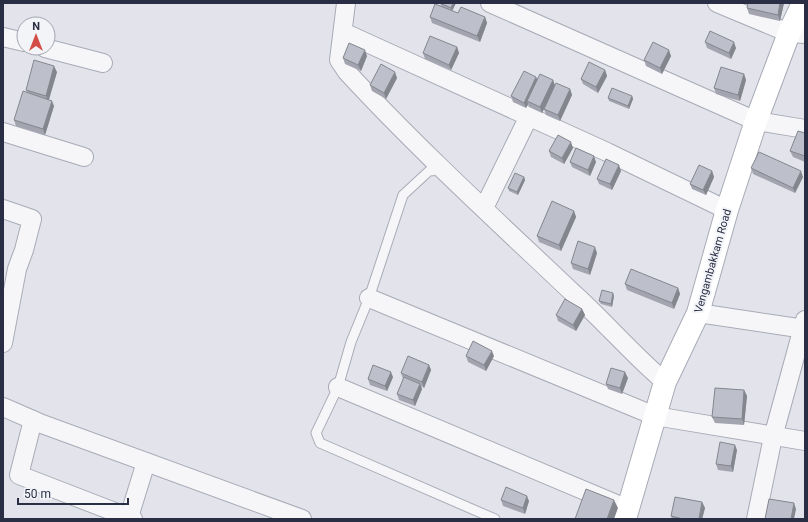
<svg xmlns="http://www.w3.org/2000/svg" width="808" height="522" font-family="Roboto,sans-serif">
  <style>
    .lines { fill: none; stroke-linecap: round; stroke-linejoin: round }
    .service-casing { stroke: #a8aab6; stroke-width: 11 }
    .minor-casing { stroke: #a8aab6; stroke-width: 20 }
    .secondary-casing { stroke: #a8aab6; stroke-width: 24 }
    .service { stroke: #f6f6f9; stroke-width: 9 }
    .minor { stroke: #f6f6f9; stroke-width: 18 }
    .secondary { stroke: #fff; stroke-width: 22 }
    .wall { fill: #a3a4af }
    .shaded-wall { fill: #84868e }
    .building { fill: #bdbfcb; stroke: #84868e }
    .labels { text-anchor: middle; dominant-baseline: central; stroke-width: 4; stroke-linejoin: round; paint-order: stroke }
    .street-label { font-size: 11px; fill: #2a2e44; stroke: #f3f4f8 }
  </style>
  <rect width="100%" height="100%" fill="#e3e4eb"/>
  <g class="lines">
    <defs>
      <polyline id="service" points="443,170 429,171 403,195 369,298 351,342 338,387 316,433 320,443 495,519"/>
      <g id="minor">
        <path d="M346,3L339,60L347,72C419,150 497,221 574,294C605,322 633,355 665,382"/>
        <polyline points="490,3 756,121 805,129"/>
        <polyline points="717,3 789,33 805,34"/>
        <polyline points="343,32 607,152 727,210"/>
        <polyline points="3,37 24,42"/>
        <polyline points="45,48 103,63"/>
        <polyline points="3,132 84,157"/>
        <polyline points="484,208 529,116"/>
        <polyline points="3,209 32,219 24,250 17,269 3,343"/>
        <polyline points="369,298 655,416 805,441"/>
        <polyline points="698,313 805,329"/>
        <polyline points="338,387 628,509"/>
        <polyline points="3,407 42,424 302,519"/>
        <polyline points="33,420 19,475 133,519"/>
        <polyline points="129,517 146,462"/>
        <polyline points="756,519 773,437 805,320"/>
      </g>
      <polyline id="secondary" points="625,519 665,382 698,313 727,210 756,121 789,33 803,3"/>
    </defs>
    <!-- service casing -->
    <use href="#service" class="service-casing"/>
    <!-- minor casing -->
    <use href="#minor" class="minor-casing"/>
    <!-- secondary casing -->
    <use href="#secondary" class="secondary-casing"/>
    <!-- service -->
    <use href="#service" class="service"/>
    <!-- minor -->
    <use href="#minor" class="minor"/>
    <!-- secondary -->
    <use href="#secondary" class="secondary"/>
  </g>
  <!-- wall -->
  <g class="wall">
    <polygon points="440,3 456,3 452,11 441,6"/>
    <polygon points="784,3 780,21 749,14 747,8"/>
    <polygon points="430,17 485,17 487,23 480,42 432,23"/>
    <polygon points="705,42 736,48 731,59 707,48"/>
    <polygon points="457,47 459,53 451,70 425,59 423,53"/>
    <polygon points="367,56 361,71 345,64 343,58"/>
    <polygon points="671,56 662,74 646,66 644,60"/>
    <polygon points="605,70 607,76 598,93 583,84 581,79"/>
    <polygon points="57,72 49,100 54,106 45,135 16,126 14,120 27,93 26,90"/>
    <polygon points="744,74 746,80 740,101 716,94 714,88"/>
    <polygon points="536,77 538,80 553,80 555,85 570,89 572,95 560,121 546,115 544,109 542,113 529,107 528,104 526,108 513,102 511,96"/>
    <polygon points="397,78 386,99 372,91 370,85"/>
    <polygon points="632,96 633,99 629,109 609,101 608,98"/>
    <polygon points="805,133 805,162 793,157 790,151"/>
    <polygon points="573,148 564,164 551,157 549,151"/>
    <polygon points="570,162 596,162 590,176 572,167"/>
    <polygon points="751,168 803,177 795,193 753,174"/>
    <polygon points="621,171 612,190 599,184 597,179"/>
    <polygon points="712,171 714,177 706,195 692,189 690,184"/>
    <polygon points="524,177 525,180 518,195 509,191 508,188"/>
    <polygon points="574,211 576,217 561,251 539,242 537,236"/>
    <polygon points="597,253 590,275 573,269 571,263"/>
    <polygon points="625,284 678,288 680,294 674,309 627,290"/>
    <polygon points="614,296 612,307 601,304 599,301"/>
    <polygon points="582,309 585,315 576,331 558,321 556,315"/>
    <polygon points="466,356 494,356 486,371 468,362"/>
    <polygon points="429,365 431,370 424,388 421,386 422,389 415,406 399,400 397,394 403,379 401,373"/>
    <polygon points="393,377 387,391 370,385 368,379"/>
    <polygon points="628,378 622,394 608,389 606,384"/>
    <polygon points="744,390 747,396 744,425 715,423 712,417"/>
    <polygon points="737,450 733,472 718,470 716,464"/>
    <polygon points="501,500 529,501 525,514 503,506"/>
    <polygon points="702,502 705,508 702,519 672,519 671,516"/>
  </g>
  <!-- shaded-wall -->
  <g class="shaded-wall">
    <polygon points="453,3 456,3 452,11 451,8"/>
    <polygon points="780,3 784,3 780,21 778,15"/>
    <polygon points="485,17 487,23 480,42 477,36"/>
    <polygon points="734,42 736,48 731,59 729,53"/>
    <polygon points="457,47 459,53 451,70 449,65"/>
    <polygon points="365,50 367,56 361,71 358,65"/>
    <polygon points="669,50 671,56 662,74 660,68"/>
    <polygon points="54,66 57,72 48,102 46,96"/>
    <polygon points="605,70 607,76 598,93 596,87"/>
    <polygon points="395,72 397,78 386,99 384,93"/>
    <polygon points="744,74 746,80 740,101 738,95"/>
    <polygon points="536,77 539,83 527,101 528,104 526,108 524,103"/>
    <polygon points="553,80 555,86 542,113 540,107"/>
    <polygon points="570,89 572,95 560,121 558,115"/>
    <polygon points="632,96 633,99 629,109 628,106"/>
    <polygon points="52,101 54,106 45,135 43,129"/>
    <polygon points="571,142 573,148 564,164 562,158"/>
    <polygon points="594,156 596,162 590,176 588,170"/>
    <polygon points="619,165 621,171 612,190 610,184"/>
    <polygon points="712,171 714,177 706,195 703,190"/>
    <polygon points="801,171 803,177 795,193 793,188"/>
    <polygon points="524,177 525,180 518,195 517,192"/>
    <polygon points="574,211 576,217 561,251 559,245"/>
    <polygon points="595,247 597,253 590,275 588,269"/>
    <polygon points="678,288 680,294 674,309 672,303"/>
    <polygon points="613,293 614,296 612,307 611,304"/>
    <polygon points="582,309 585,315 576,331 573,325"/>
    <polygon points="492,351 494,356 486,371 484,365"/>
    <polygon points="429,365 431,370 424,388 422,382"/>
    <polygon points="391,372 393,377 387,391 385,386"/>
    <polygon points="625,372 628,378 622,394 620,388"/>
    <polygon points="420,384 422,389 415,406 413,400"/>
    <polygon points="744,390 747,396 744,425 742,419"/>
    <polygon points="735,445 737,450 733,472 731,466"/>
    <polygon points="527,496 529,501 525,514 523,508"/>
    <polygon points="614,500 618,508 614,519 607,519"/>
    <polygon points="702,502 705,508 702,519 699,519"/>
    <polygon points="794,503 796,509 794,519 791,519"/>
  </g>
  <!-- building -->
  <g class="building">
    <polygon points="440,3 453,3 451,8"/>
    <polygon points="748,3 780,3 778,15 747,8"/>
    <polygon points="435,4 458,13 461,7 485,17 477,36 430,17"/>
    <polygon points="710,31 734,42 729,53 705,42"/>
    <polygon points="430,36 457,47 449,65 423,53"/>
    <polygon points="653,42 669,50 660,68 644,60"/>
    <polygon points="349,43 365,50 358,65 343,58"/>
    <polygon points="34,60 54,66 46,96 26,90"/>
    <polygon points="589,62 605,70 596,87 581,79"/>
    <polygon points="381,64 395,72 384,93 370,85"/>
    <polygon points="721,67 744,74 738,95 714,88"/>
    <polygon points="524,71 536,77 524,103 511,96"/>
    <polygon points="540,74 553,80 540,107 527,101"/>
    <polygon points="556,83 570,89 558,115 544,109"/>
    <polygon points="612,88 632,96 628,106 608,98"/>
    <polygon points="23,91 52,101 43,129 14,120"/>
    <polygon points="798,131 805,133 805,156 790,151"/>
    <polygon points="558,135 571,142 562,158 549,151"/>
    <polygon points="576,148 594,156 588,170 570,162"/>
    <polygon points="759,152 801,171 793,188 751,168"/>
    <polygon points="606,159 619,165 610,184 597,179"/>
    <polygon points="699,165 712,171 703,190 690,184"/>
    <polygon points="515,173 524,177 517,192 508,188"/>
    <polygon points="552,201 574,211 559,245 537,236"/>
    <polygon points="578,241 595,247 588,269 571,263"/>
    <polygon points="631,269 678,288 672,303 625,284"/>
    <polygon points="602,290 613,293 611,304 599,301"/>
    <polygon points="565,299 582,309 573,325 556,315"/>
    <polygon points="473,341 492,351 484,365 466,356"/>
    <polygon points="408,356 429,365 422,382 401,373"/>
    <polygon points="373,365 391,372 385,386 368,379"/>
    <polygon points="611,368 625,372 620,388 606,384"/>
    <polygon points="404,377 420,384 413,400 397,394"/>
    <polygon points="715,388 744,390 742,419 712,417"/>
    <polygon points="720,442 735,445 731,466 716,464"/>
    <polygon points="506,487 527,496 523,508 501,500"/>
    <polygon points="586,489 614,500 607,519 575,519"/>
    <polygon points="675,497 702,502 699,519 683,519 671,516"/>
    <polygon points="769,499 794,503 791,519 765,519"/>
  </g>
  <g class="labels">
    <!-- street labels -->
    <g class="street-label">
      <text transform="translate(713 261) rotate(-74)">Vengambakkam Road</text>
    </g>
  </g>
  <!-- border -->
  <rect width="808" height="522" fill="none" stroke="#2a2e44" stroke-width="8"/>
  <!-- north arrow -->
  <g transform="translate(36 36)"><circle r="19" fill="#f3f4f8" stroke="#a3a5b0"/>
  <path d="M0-3L7 15L0 10L-7 15Z" fill="#d34c45"/>
  <text y="-6" font-size="11" font-weight="bold" text-anchor="middle" fill="#2a2e44">N</text>
  </g>
  <!-- scale -->
  <path d="M18 498v6h110v-6" fill="none" stroke="#2a2e44" stroke-width="2"/>
  <text x="24" y="498" font-size="12" fill="#2a2e44" stroke="#f3f4f8" stroke-width="3" paint-order="stroke">50 m</text>
</svg>
